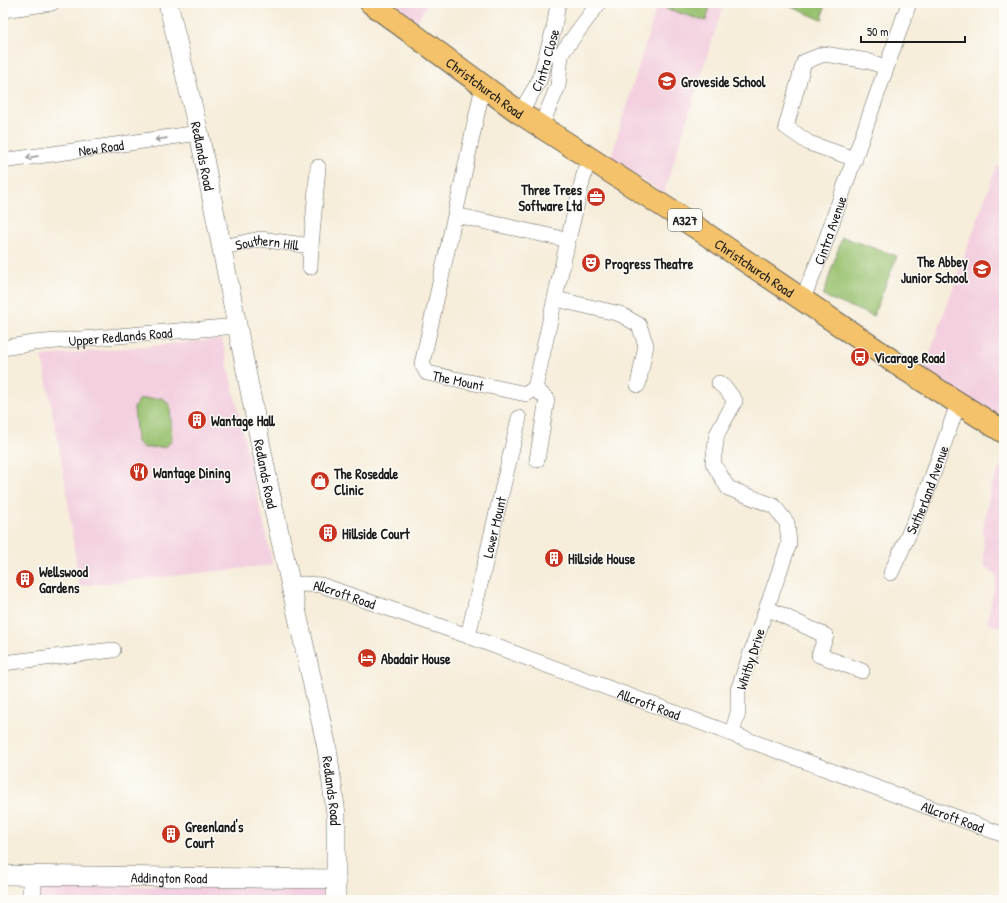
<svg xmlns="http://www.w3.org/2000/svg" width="1007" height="903" font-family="'Patrick Hand',sans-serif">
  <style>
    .built { fill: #f3cfdf }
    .green { fill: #98c16e; stroke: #5a6e45 }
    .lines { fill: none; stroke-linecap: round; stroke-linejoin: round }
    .minor-casing { stroke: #68655e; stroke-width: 16 }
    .tertiary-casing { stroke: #68655e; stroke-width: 20 }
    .primary-casing { stroke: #68655e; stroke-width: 24 }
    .minor { stroke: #fff; stroke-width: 15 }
    .tertiary { stroke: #fff; stroke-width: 19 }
    .primary { stroke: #f3c26a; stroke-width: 22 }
    .oneway { stroke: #999 }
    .labels { text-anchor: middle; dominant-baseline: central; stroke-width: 3; stroke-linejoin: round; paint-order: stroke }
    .shield { fill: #fdfcf7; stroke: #605f5e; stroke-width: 1 }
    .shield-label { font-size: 13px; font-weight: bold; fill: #1c1c1c }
    .street-label { font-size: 14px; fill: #1c1c1c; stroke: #fdfcf7 }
    .poi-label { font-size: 14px; font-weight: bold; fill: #1c1c1c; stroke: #fdfcf7; text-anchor: start }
  </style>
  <rect width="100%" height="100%" fill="#fdfcf7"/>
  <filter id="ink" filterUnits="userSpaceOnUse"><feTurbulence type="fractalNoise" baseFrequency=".025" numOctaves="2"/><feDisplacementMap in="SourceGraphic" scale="8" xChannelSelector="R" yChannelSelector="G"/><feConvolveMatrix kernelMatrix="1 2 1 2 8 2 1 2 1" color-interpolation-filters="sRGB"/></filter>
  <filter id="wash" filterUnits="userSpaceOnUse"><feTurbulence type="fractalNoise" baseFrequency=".012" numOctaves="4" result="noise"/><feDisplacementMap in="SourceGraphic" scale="16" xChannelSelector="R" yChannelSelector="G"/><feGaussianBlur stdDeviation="0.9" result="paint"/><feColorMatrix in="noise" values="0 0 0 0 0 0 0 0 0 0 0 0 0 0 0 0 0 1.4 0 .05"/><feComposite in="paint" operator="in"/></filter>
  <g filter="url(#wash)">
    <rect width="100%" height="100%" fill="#f6edda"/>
    <!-- built -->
    <g class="built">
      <polygon points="377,3 428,3 413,27"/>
      <polygon points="658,3 724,3 664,193 610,160"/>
      <polygon points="997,165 1004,168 1004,418 964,396 924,370"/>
      <polygon points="222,339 273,565 79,586 65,480 42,356"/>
      <polygon points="1004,459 1004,628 987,623 997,575 984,566 983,529 991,487"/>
      <rect x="38" y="886" width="292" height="14"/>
    </g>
    <!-- green -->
    <g class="green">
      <polygon points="668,3 711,3 706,21 666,9"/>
      <polygon points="783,3 825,3 822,20"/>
      <polygon points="842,237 897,256 873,316 823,296"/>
      <polygon points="163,398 170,406 172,440 166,447 144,448 137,442 134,408 140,399"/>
    </g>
  </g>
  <g filter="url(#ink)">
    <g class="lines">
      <defs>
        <g id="minor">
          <polyline points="3,10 52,3"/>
          <path id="s1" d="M520,113L539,81L554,28L558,3"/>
          <polyline points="541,126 558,86 561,54 598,4"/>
          <polyline points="855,159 809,143 786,127 804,62 824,54 868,61 885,67"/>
          <path id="s2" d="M3,161L199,133"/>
          <path id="s3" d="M455,215L422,364L427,373L526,394L535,388L568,240L455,215L483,86"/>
          <polyline points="568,240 588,158"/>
          <polyline points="311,246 318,167"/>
          <path id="s4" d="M223,247L260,239L311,246L310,267"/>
          <polyline points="556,299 620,314 639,325 646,345 638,385"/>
          <path id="s5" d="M802,301L820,257L909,3"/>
          <path id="s6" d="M3,348L33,343L238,326"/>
          <polyline points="719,383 727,390 735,401 717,434 713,463 728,488 774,506 787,523 789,544 738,690 738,713 732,733"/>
          <polyline points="535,388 547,399 537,460"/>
          <path id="s7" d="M891,573L922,505L958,404"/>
          <path id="s8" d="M292,585L303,584L321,585L468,636L1004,835"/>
          <polyline points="767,608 826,636 819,655 862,671"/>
          <path id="s9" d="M468,636L519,418"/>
          <polyline points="3,663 113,650"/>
        </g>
        <g id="tertiary">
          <path id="s10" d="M168,3L199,133L270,492L327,748L336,814V900"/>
          <path id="s11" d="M3,875L336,879"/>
          <polyline points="32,900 32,875"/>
        </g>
        <g id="primary">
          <path id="s12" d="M371,3L520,113L700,230L900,366L1004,432"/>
        </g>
      </defs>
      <!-- minor casing -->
      <use href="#minor" class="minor-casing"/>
      <!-- tertiary casing -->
      <use href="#tertiary" class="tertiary-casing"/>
      <!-- primary casing -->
      <use href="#primary" class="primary-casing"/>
      <!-- minor -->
      <use href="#minor" class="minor"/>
      <!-- tertiary -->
      <use href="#tertiary" class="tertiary"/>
      <!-- primary -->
      <use href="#primary" class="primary"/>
    </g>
    <!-- one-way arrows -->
    <defs><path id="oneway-shaft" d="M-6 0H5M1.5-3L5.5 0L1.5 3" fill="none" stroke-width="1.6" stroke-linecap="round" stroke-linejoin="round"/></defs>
    <g class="oneway">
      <use href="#oneway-shaft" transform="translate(161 139) rotate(172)"/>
      <use href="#oneway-shaft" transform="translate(32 157) rotate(172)"/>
    </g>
  </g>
  <!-- icons -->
  <defs>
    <symbol id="school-disc" viewBox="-11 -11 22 22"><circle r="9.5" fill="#c8321e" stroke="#fdfcf7"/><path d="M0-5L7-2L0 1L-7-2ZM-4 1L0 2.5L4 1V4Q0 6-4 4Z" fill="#fff"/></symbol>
    <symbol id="office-disc" viewBox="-11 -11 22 22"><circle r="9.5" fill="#c8321e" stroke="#fdfcf7"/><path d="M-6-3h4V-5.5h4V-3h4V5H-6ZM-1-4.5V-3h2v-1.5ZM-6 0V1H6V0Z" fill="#fff"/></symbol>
    <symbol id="theatre-disc" viewBox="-11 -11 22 22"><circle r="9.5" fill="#c8321e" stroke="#fdfcf7"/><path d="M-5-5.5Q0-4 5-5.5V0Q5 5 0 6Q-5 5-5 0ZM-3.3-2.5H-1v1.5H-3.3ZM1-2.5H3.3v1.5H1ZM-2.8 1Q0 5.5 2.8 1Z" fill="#fff"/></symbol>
    <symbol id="bus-disc" viewBox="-11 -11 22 22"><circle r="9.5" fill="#c8321e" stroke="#fdfcf7"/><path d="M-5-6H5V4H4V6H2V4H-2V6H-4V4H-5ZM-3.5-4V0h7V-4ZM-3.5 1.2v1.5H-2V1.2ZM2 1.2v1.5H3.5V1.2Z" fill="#fff"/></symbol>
    <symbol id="building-disc" viewBox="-11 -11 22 22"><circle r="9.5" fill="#c8321e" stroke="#fdfcf7"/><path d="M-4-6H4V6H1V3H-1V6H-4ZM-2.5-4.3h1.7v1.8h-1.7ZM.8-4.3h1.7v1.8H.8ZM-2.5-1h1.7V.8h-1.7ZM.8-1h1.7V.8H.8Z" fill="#fff"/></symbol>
    <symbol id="restaurant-disc" viewBox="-11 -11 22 22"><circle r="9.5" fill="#c8321e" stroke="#fdfcf7"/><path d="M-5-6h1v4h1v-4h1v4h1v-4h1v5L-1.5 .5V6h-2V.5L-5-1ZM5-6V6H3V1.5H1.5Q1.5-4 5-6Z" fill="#fff"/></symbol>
    <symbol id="shop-disc" viewBox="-11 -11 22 22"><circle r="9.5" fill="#c8321e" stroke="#fdfcf7"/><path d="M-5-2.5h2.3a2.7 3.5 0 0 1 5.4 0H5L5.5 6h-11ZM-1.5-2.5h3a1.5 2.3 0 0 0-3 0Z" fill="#fff"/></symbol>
    <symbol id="hotel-disc" viewBox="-11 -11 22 22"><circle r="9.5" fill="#c8321e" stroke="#fdfcf7"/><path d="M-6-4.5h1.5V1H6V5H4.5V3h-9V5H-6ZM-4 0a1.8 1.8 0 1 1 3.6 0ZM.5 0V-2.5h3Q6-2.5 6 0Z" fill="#fff"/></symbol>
  </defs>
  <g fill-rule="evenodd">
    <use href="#school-disc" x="656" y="70" width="22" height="22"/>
    <use href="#office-disc" x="585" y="186" width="22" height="22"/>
    <use href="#theatre-disc" x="580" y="252" width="22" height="22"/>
    <use href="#school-disc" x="971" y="258" width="22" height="22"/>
    <use href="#bus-disc" x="849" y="346" width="22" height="22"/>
    <use href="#building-disc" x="186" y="409" width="22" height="22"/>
    <use href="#restaurant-disc" x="128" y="461" width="22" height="22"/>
    <use href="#shop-disc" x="309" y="470" width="22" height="22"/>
    <use href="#building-disc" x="317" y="522" width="22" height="22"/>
    <use href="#building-disc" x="543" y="547" width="22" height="22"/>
    <use href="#building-disc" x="14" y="568" width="22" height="22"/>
    <use href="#hotel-disc" x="356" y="647" width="22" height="22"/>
    <use href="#building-disc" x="160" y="823" width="22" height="22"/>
  </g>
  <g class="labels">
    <!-- shield labels -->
    <rect class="shield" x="668" y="209" width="34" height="22" rx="3"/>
    <g class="shield-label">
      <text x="685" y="220">A327</text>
    </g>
    <!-- street labels -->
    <g class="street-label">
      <text stroke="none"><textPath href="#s1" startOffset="59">Cintra Close</textPath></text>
      <text stroke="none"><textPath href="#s12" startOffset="142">Christchurch Road</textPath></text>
      <text stroke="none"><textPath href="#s2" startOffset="99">New Road</textPath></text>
      <text stroke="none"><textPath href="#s10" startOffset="157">Redlands Road</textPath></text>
      <text stroke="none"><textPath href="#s5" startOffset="76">Cintra Avenue</textPath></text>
      <text stroke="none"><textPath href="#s4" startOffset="45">Southern Hill</textPath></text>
      <text stroke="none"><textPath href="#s12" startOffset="466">Christchurch Road</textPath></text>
      <text stroke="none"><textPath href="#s6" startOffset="118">Upper Redlands Road</textPath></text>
      <text stroke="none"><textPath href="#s3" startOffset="195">The Mount</textPath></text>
      <text stroke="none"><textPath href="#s10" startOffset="481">Redlands Road</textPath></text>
      <text stroke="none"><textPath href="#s7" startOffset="91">Sutherland Avenue</textPath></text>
      <text stroke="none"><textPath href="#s9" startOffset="112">Lower Mount</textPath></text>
      <text stroke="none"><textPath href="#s8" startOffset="54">Allcroft Road</textPath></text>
      <text transform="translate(750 659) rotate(-72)">Whitby Drive</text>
      <text stroke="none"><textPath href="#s8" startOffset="378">Allcroft Road</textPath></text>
      <text stroke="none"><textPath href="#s10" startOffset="805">Redlands Road</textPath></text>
      <text stroke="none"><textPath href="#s8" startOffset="702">Allcroft Road</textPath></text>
      <text stroke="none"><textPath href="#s11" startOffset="166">Addington Road</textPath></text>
    </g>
    <!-- poi labels -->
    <g class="poi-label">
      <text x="681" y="81">Groveside School</text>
      <text x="582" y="189" text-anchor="end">Three Trees<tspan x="582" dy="16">Software Ltd</tspan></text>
      <text x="968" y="261" text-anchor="end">The Abbey<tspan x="968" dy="16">Junior School</tspan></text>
      <text x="605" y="263">Progress Theatre</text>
      <text x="874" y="357">Vicarage Road</text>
      <text x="211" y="420">Wantage Hall</text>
      <text x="153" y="472">Wantage Dining</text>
      <text x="334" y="473">The Rosedale<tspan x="334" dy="16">Clinic</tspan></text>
      <text x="342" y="533">Hillside Court</text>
      <text x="568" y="558">Hillside House</text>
      <text x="39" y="571">Wellswood<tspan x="39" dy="16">Gardens</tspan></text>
      <text x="381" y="658">Abadair House</text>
      <text x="185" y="826">Greenland's<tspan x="185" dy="16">Court</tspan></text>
    </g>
  </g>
  <!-- margin -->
  <rect width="1007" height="903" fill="none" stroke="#fdfcf7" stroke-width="16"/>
  <!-- scale -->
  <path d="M861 36v6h104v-6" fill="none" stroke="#1c1c1c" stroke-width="2"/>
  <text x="867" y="36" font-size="12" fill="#1c1c1c" stroke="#fdfcf7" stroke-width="3" paint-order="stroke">50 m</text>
</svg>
